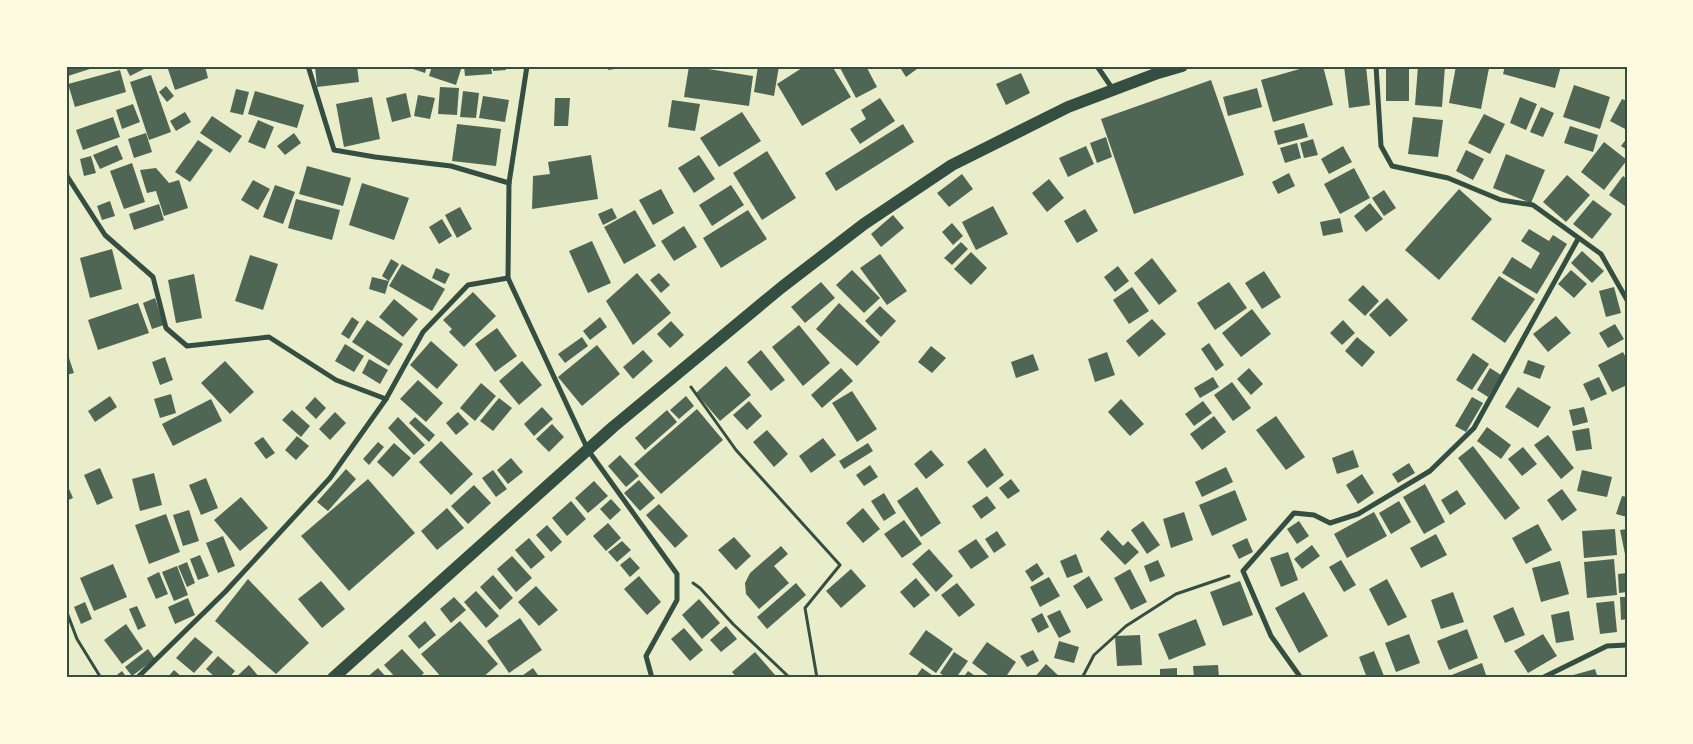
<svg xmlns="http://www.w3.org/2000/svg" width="1693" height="744" font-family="'IBM Plex Sans',sans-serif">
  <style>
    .building { fill: #4f6655 }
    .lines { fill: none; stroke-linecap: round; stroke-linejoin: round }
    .path { stroke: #344e41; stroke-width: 3 }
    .minor { stroke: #344e41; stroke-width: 5 }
    .primary { stroke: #344e41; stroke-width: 12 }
    .neatline { fill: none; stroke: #344e41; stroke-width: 2 }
  </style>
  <rect width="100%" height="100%" fill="#e9edc9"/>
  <!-- building -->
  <g class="building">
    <polygon points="66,66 96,66 96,67 68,76"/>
    <polygon points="125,66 150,66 130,76"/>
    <polygon points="177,66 205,66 208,78 175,90 168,69"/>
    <polygon points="213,66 227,66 227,67 214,69"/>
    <polygon points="315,66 357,66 359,82 317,87"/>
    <polygon points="404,66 427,66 425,73"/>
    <polygon points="432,66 462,66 456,85 429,76"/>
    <polygon points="464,66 491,66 492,74 465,76"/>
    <polygon points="493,66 506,66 506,70 493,71"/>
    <polygon points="608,66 628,66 629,67 608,70"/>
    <polygon points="689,66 753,76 749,106 684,97"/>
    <polygon points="758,66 779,66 774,96 754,92"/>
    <polygon points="805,66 832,66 851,97 802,126 777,84"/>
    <polygon points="839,66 866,66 877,87 856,98"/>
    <polygon points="899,66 921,66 906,77"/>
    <polygon points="1310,66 1323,66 1333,105 1273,122 1261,80"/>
    <polygon points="1344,66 1366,66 1370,105 1349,108"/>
    <rect x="1386" y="66" width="23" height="35"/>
    <polygon points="1418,66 1445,66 1442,107 1415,105"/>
    <polygon points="1456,66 1480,66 1489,68 1481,109 1449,103"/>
    <polygon points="1505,66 1561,66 1555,88 1503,74"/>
    <polygon points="120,70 126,92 75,107 68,84"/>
    <polygon points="1021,73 1030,93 1006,105 996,84"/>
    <polygon points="151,75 171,132 149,140 130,82"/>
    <polygon points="1211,80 1244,175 1134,214 1101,119"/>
    <polygon points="1574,85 1610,97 1600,129 1563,117"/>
    <polygon points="166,86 174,96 167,102 159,92"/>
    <polygon points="440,87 459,88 457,115 438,114"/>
    <polygon points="1257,88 1262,107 1228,116 1223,97"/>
    <polygon points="236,89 249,92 243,115 230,112"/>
    <polygon points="255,91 304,105 297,128 248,114"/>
    <polygon points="463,91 479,93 476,118 460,117"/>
    <polygon points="406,93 411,117 392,122 386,98"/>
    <polygon points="418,95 435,98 430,119 414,116"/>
    <polygon points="483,96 509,100 505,122 479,118"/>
    <polygon points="372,97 380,139 344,147 336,104"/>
    <polygon points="1520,97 1537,104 1526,130 1510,123"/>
    <polygon points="555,98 570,98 568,126 554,126"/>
    <polygon points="880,98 895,121 860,144 850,129 866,119 861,110"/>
    <polygon points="1622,99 1627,101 1627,130 1610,121"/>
    <polygon points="672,100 700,104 695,131 668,127"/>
    <polygon points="133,104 140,122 122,129 116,110"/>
    <polygon points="1541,107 1554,113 1543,137 1530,132"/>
    <polygon points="185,112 191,122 176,131 170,121"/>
    <polygon points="742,112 761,141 719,167 700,138"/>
    <polygon points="1484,114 1505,124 1490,154 1468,143"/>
    <polygon points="212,116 242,136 230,153 200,133"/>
    <polygon points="113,117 120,137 83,150 76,130"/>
    <polygon points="1413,117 1443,120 1438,157 1408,154"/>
    <polygon points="258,120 274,127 265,149 248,142"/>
    <polygon points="1304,123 1308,137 1278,145 1274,131"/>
    <polygon points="457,124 501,129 496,166 452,161"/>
    <polygon points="903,124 914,142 836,191 825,173"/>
    <polygon points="1570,126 1598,135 1593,152 1564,143"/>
    <polygon points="146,133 152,152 134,158 128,139"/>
    <polygon points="294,133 301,143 285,155 277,146"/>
    <polygon points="1106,137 1112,157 1097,163 1090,143"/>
    <polygon points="1627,138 1627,150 1621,146"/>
    <polygon points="1313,139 1318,155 1304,158 1300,143"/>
    <polygon points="198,140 213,150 190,182 175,172"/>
    <polygon points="1604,142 1627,160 1604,190 1581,172"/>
    <polygon points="1297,143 1301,158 1285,163 1280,148"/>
    <polygon points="117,145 123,159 100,169 93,155"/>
    <polygon points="1086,146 1094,164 1068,177 1059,158"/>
    <polygon points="1343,146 1352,162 1329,174 1321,159"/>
    <polygon points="1466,150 1484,159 1473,180 1456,171"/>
    <polygon points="767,151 796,198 762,220 733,173"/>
    <polygon points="1506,154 1545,170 1531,203 1493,188"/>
    <polygon points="591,155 598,199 532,209 533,176 550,174 548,162"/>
    <polygon points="699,155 715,179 694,193 678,168"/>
    <polygon points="91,156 96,173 84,176 80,159"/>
    <polygon points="132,163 145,202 124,209 110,171"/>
    <polygon points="307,166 351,178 343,206 299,194"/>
    <polygon points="156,168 169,183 179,180 188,208 164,216 156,191 147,193 140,170"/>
    <polygon points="1354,168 1370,198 1340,214 1324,184"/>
    <polygon points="1289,173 1295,186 1278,194 1272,182"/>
    <polygon points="962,174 973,189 949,207 937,193"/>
    <polygon points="1567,175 1590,195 1566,222 1543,202"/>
    <polygon points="1623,176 1627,179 1627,204 1625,206 1609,195"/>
    <polygon points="1049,179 1064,198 1047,212 1032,193"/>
    <polygon points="253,180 270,189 258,210 241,200"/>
    <polygon points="362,183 409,198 394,240 349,225"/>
    <polygon points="275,185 295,192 283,224 263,217"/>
    <polygon points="731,185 744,205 712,226 699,205"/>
    <polygon points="661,189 674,213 653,225 639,200"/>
    <polygon points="1459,189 1492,219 1439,280 1405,250"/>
    <polygon points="1384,190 1396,208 1384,216 1372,198"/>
    <polygon points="296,199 340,210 332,240 288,228"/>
    <polygon points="1593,200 1612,214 1592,239 1573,224"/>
    <polygon points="110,201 115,216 102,220 97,206"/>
    <polygon points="1370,203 1383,219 1366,232 1354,216"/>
    <polygon points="159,204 164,220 134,230 129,214"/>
    <polygon points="993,206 1008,234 976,250 962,222"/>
    <polygon points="460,207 472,229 457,238 445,215"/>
    <polygon points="612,208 617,218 603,225 598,214"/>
    <polygon points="1085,209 1098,231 1077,243 1064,221"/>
    <polygon points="635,210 656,246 624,264 604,227"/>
    <polygon points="748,210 767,239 721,268 703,238"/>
    <polygon points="893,215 904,228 881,247 871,234"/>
    <polygon points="1340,218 1343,232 1323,236 1320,222"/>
    <polygon points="442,219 452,236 439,244 429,227"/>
    <polygon points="952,223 963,236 953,245 942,232"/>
    <polygon points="684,226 697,247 674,261 661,241"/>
    <polygon points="1529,229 1549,241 1553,235 1567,244 1537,294 1502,273 1512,257 1531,269 1540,253 1521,241"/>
    <polygon points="592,241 611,283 588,293 569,251"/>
    <polygon points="961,242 968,249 952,265 944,258"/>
    <polygon points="112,249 122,289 90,298 80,258"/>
    <polygon points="1582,251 1604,271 1592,283 1571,263"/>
    <polygon points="971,252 987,268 971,285 954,269"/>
    <polygon points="880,254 907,291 887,305 860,268"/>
    <polygon points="250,255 278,264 263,310 235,301"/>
    <polygon points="1152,258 1177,291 1159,305 1134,273"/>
    <polygon points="391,259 399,264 389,281 382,276"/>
    <polygon points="402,264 445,289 432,311 389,286"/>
    <polygon points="1118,266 1129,281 1115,292 1104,277"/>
    <polygon points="436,268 450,274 445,284 432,278"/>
    <polygon points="852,270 880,298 864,313 836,285"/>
    <polygon points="1571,270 1587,284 1574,298 1558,284"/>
    <polygon points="1264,271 1281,297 1262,309 1245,283"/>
    <polygon points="637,273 671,313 633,345 606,301"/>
    <polygon points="659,273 670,285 661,293 650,280"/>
    <polygon points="194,274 202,318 176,323 168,280"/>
    <polygon points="1499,276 1535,299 1505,343 1471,319"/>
    <polygon points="372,277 389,281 385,294 369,289"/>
    <polygon points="821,282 835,298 805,323 791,307"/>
    <polygon points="1229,282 1247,308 1215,330 1197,303"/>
    <polygon points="1363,285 1379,301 1365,316 1348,300"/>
    <polygon points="1132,287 1149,311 1129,324 1113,300"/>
    <polygon points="1614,287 1621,313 1606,317 1599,291"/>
    <polygon points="473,292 496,316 464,347 449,332 452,329 443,320"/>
    <polygon points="155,298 164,325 152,329 143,303"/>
    <polygon points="1387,298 1408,320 1390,337 1369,315"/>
    <polygon points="394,299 418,319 403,337 379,317"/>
    <polygon points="138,303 149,333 98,350 88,320"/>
    <polygon points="839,303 880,342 857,366 816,329"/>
    <polygon points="880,306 896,321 881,337 865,321"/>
    <polygon points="1252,309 1271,334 1241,357 1222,333"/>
    <polygon points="1556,316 1571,333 1548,352 1533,334"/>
    <polygon points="352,317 359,322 349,339 341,334"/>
    <polygon points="600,317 607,327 590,340 583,331"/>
    <polygon points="1152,319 1166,334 1139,357 1126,341"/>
    <polygon points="367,320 403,344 389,366 352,342"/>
    <polygon points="1343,320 1355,333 1342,345 1330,333"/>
    <polygon points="671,321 684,335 670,348 657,334"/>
    <polygon points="1615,324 1624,339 1608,348 1599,333"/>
    <polygon points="799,325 830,363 803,386 772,347"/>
    <polygon points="497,328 517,356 495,372 475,344"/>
    <polygon points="582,337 588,346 565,363 558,354"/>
    <polygon points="1357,337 1375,352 1362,367 1345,351"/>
    <polygon points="431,341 458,365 437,389 410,365"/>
    <polygon points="1209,343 1224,365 1216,371 1201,349"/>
    <polygon points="345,344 364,356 354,372 335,361"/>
    <polygon points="597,345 620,374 582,406 558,377"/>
    <polygon points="931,346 946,358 932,373 918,362"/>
    <polygon points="66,349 74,373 66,375"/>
    <polygon points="643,350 653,361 633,379 623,367"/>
    <polygon points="761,350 785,380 771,391 747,362"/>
    <polygon points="1107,352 1115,375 1095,382 1088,359"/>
    <polygon points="1623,352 1627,360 1627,385 1612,392 1598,365"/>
    <polygon points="1473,353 1489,364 1472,390 1456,380"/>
    <polygon points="1033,354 1039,370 1016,378 1011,362"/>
    <polygon points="165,357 173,380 160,385 152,362"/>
    <polygon points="369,359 388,370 380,384 362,373"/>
    <polygon points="1528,360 1545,366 1540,379 1523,373"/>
    <polygon points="225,361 254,392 230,414 201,383"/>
    <polygon points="522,361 542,385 519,405 499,381"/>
    <polygon points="726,366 751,395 720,421 696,393"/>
    <polygon points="841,368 853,381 822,408 811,395"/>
    <polygon points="1249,368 1263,384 1251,395 1237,379"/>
    <polygon points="1490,368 1501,375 1488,397 1477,390"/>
    <polygon points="1213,377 1219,387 1200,398 1194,388"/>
    <polygon points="1599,377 1607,394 1591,401 1583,384"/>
    <polygon points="418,380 443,403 426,422 400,399"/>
    <polygon points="1232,382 1251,408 1233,421 1214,395"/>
    <polygon points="481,383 496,396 475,421 460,408"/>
    <polygon points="1518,387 1551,407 1538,428 1505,407"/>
    <polygon points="852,391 877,429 857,442 832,403"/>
    <polygon points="171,394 176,413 160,418 154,399"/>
    <polygon points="110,396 117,407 95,422 88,411"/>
    <polygon points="686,396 694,406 679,419 670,410"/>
    <polygon points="315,397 326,408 316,419 305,408"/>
    <polygon points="1472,397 1483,403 1466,432 1455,426"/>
    <polygon points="499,398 512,408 493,431 480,421"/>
    <polygon points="211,399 222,421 173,446 162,424"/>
    <polygon points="1121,399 1144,424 1130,436 1108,412"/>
    <polygon points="749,401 762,416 747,430 733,415"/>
    <polygon points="1203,401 1212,413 1194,426 1185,414"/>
    <polygon points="542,407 553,419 534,436 524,424"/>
    <polygon points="1584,407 1588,422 1573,426 1569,410"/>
    <polygon points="697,409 723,440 661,494 634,464"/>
    <polygon points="292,410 310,426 301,437 282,420"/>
    <polygon points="667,410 677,422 645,450 635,438"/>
    <polygon points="335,412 346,423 330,440 319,429"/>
    <polygon points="458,412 469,424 456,435 446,423"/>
    <polygon points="1214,416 1226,432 1202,450 1190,434"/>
    <polygon points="1276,416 1305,457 1286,470 1256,430"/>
    <polygon points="398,417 425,445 414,455 388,428"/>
    <polygon points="415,417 435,435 429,442 409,423"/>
    <polygon points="552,424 564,437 549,452 536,439"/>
    <polygon points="1487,427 1511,445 1501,459 1477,441"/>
    <polygon points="1589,428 1592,449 1576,451 1572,431"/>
    <polygon points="767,430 788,454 774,467 753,442"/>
    <polygon points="1548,435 1574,468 1561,479 1534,445"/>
    <polygon points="297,436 309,446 296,460 285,450"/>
    <polygon points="263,437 275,453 266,459 254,443"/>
    <polygon points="823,438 836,455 811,473 799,456"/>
    <polygon points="441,441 473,474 451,495 419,462"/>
    <polygon points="378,442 384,447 369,465 363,459"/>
    <polygon points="394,443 411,458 393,477 377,462"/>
    <polygon points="868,443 873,451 844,469 839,461"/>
    <polygon points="1473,446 1520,508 1505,520 1458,458"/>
    <polygon points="1523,447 1537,464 1522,476 1508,459"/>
    <polygon points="985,448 1004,475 987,488 967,462"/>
    <polygon points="931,450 944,465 926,479 914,464"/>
    <polygon points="1353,450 1359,467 1337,474 1332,458"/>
    <polygon points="620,455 639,476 626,487 608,466"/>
    <polygon points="511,458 523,472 508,484 497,470"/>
    <polygon points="1409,463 1415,473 1398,483 1392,474"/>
    <polygon points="870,465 878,477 864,486 856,475"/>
    <polygon points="1226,467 1233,482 1202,497 1195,482"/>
    <polygon points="100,468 113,498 97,505 84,475"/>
    <polygon points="346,469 356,479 328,511 317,502"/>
    <polygon points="493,470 507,489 496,497 482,478"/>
    <polygon points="1582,470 1612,477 1607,497 1577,491"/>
    <polygon points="154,473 162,505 140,511 132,479"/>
    <polygon points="1362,474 1374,493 1358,504 1346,485"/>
    <polygon points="206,478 218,508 201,515 189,485"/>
    <polygon points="368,479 415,533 349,591 301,536"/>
    <polygon points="1011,479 1020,491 1008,499 999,488"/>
    <polygon points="639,480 655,498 640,511 624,493"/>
    <polygon points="594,481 608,496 588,513 575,498"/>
    <polygon points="66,482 73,498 66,501"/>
    <polygon points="1425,484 1445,522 1424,534 1403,497"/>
    <polygon points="474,485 491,503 468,524 451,506"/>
    <polygon points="917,487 941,523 921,537 897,501"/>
    <polygon points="1562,489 1577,510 1562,521 1547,500"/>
    <polygon points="1235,490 1247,520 1212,536 1199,505"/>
    <polygon points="1457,490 1466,504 1450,515 1441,500"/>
    <polygon points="884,493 896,513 884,521 871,501"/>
    <polygon points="987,496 996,508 981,519 972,506"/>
    <polygon points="1622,496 1627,497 1627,517 1616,514"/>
    <polygon points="241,497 268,528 240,551 214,520"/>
    <polygon points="611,499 621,510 610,520 600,509"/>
    <polygon points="571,501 586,519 567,536 552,518"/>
    <polygon points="1399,501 1411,522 1391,534 1379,513"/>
    <polygon points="659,504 688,536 675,548 646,515"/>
    <polygon points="447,508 464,528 437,550 421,531"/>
    <polygon points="863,508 880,529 863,543 846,523"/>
    <polygon points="189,510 199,541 183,546 173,515"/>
    <polygon points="1184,512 1193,540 1171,548 1163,519"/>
    <polygon points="1374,512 1387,536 1347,558 1334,534"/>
    <polygon points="166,514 180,552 149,564 135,525"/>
    <polygon points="904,520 922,544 902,558 884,534"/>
    <polygon points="1143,521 1160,545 1147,554 1131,530"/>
    <polygon points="1299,521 1309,536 1297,544 1287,529"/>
    <polygon points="608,523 621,538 606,551 593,536"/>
    <polygon points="1538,524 1552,550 1526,564 1512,538"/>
    <polygon points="547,525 562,542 551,552 536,535"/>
    <polygon points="1615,529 1617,555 1584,558 1582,531"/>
    <polygon points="1627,529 1627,554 1625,554 1620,530"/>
    <polygon points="1108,530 1123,546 1128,541 1139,552 1125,565 1100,539"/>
    <polygon points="997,531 1006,545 994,553 985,539"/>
    <polygon points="1436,534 1447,555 1421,568 1410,548"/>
    <polygon points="223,536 235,566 218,573 206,543"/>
    <polygon points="734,537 751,556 736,570 718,550"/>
    <polygon points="529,538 545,557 531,569 515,550"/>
    <polygon points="1247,538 1253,552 1239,559 1232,545"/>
    <polygon points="976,539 989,557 971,569 958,551"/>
    <polygon points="622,541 631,550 617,562 608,552"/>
    <polygon points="1312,545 1320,556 1302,569 1294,559"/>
    <polygon points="781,546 788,554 774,566 789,583 759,609 746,594 745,583 750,573"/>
    <polygon points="929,549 953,576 936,592 912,564"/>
    <polygon points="1288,552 1298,580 1281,587 1270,558"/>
    <polygon points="1076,554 1083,572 1067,578 1060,561"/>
    <polygon points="200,555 209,576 198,580 190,559"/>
    <polygon points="512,556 532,578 516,592 497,569"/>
    <polygon points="630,557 640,568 630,577 620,565"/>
    <polygon points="1614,559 1617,595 1587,598 1584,562"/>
    <polygon points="1158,560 1165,576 1150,582 1144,566"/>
    <polygon points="1341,560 1356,585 1344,592 1329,567"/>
    <polygon points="1560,561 1569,594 1541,602 1532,568"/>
    <polygon points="187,562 195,583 187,587 178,566"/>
    <polygon points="1037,563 1044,574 1032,582 1025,571"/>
    <polygon points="113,564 127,597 94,611 80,578"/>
    <polygon points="177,566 188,595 174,601 162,572"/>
    <polygon points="851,569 866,586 841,608 826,591"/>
    <polygon points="1130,569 1147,602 1131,610 1114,578"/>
    <polygon points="159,572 168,594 156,599 147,578"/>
    <polygon points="1627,573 1627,592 1619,593 1618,574"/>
    <polygon points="493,575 513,598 500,610 480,587"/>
    <polygon points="639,576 661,602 647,615 624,589"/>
    <polygon points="1089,576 1103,600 1087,609 1073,586"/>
    <polygon points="1049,577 1060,596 1040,607 1030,587"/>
    <polygon points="916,578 930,595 914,608 900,592"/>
    <polygon points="248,579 309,643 276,674 215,621"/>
    <polygon points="1387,579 1407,617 1388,626 1369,589"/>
    <polygon points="321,581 345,609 322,628 298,599"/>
    <polygon points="1240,581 1253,615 1223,626 1210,592"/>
    <polygon points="796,583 806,595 767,629 757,617"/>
    <polygon points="957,583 975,605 959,617 941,595"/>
    <polygon points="536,586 558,610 539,626 518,602"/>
    <polygon points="476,591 499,616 486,628 464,602"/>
    <polygon points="1304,592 1328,636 1299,653 1275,608"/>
    <polygon points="1453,592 1464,622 1441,629 1431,600"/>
    <polygon points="454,597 466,610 451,623 440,609"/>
    <polygon points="1620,597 1627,597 1627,619 1621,620"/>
    <polygon points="188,598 195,615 175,624 168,607"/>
    <polygon points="699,599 720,623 702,639 682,615"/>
    <polygon points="1614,601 1617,632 1600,634 1596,603"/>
    <polygon points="85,602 92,619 81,624 74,607"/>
    <polygon points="137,606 146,626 138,630 129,609"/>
    <polygon points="1513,607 1525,635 1505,643 1493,616"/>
    <polygon points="1060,610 1071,632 1059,638 1047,616"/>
    <polygon points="1569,611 1574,640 1556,643 1551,615"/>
    <polygon points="1042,613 1049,627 1038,633 1031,619"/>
    <polygon points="520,618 542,650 509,673 487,641"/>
    <polygon points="1196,619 1206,645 1169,660 1158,634"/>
    <polygon points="425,621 436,635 419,649 408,636"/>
    <polygon points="460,621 498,664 482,678 442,678 421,654"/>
    <polygon points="126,624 143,649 122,664 104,640"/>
    <polygon points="726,626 737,639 721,652 710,640"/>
    <polygon points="684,628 703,650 690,661 671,639"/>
    <polygon points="1467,629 1478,658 1449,670 1437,641"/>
    <polygon points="926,630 953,649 936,673 909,654"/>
    <polygon points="1409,634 1420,663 1396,672 1385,643"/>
    <polygon points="1543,634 1557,656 1528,673 1514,651"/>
    <polygon points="1140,635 1142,665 1117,666 1115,636"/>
    <polygon points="195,637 213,652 194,673 176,658"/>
    <polygon points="1059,641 1079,647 1074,663 1054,658"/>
    <polygon points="987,642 1016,662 1005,678 992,678 972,663"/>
    <polygon points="148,649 155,659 132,676 125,667"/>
    <polygon points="402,649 424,673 418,678 396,678 384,665"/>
    <polygon points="1033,650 1039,661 1027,667 1020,656"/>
    <polygon points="1374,651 1384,676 1367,678 1359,657"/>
    <polygon points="755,652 775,675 773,678 737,678 732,672"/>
    <polygon points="954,652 968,661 956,678 947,678 940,673"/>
    <polygon points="218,656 235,671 229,678 216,678 206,669"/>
    <polygon points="1482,663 1487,678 1449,678 1449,676"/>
    <polygon points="1046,664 1061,678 1034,678"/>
    <polygon points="249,665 260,678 235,678"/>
    <polygon points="1218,665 1219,678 1194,678 1193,666"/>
    <polygon points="378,668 387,678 366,678"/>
    <polygon points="533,668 540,678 519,678"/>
    <polygon points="922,668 936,678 915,678"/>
    <polygon points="1177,668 1177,678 1160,678 1160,669"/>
    <polygon points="1595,669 1598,678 1566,678 1566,677"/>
    <polygon points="174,670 183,678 167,678"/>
    <polygon points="122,671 127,678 113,678"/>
    <polygon points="968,671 978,678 963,678"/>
  </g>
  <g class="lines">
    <!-- path -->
    <g class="path">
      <polyline points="691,387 736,450 840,565 805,608 817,678"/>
      <polyline points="693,583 700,588 733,624 790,678"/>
      <polyline points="66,610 77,639 101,678"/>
      <polyline points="1082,678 1094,655 1126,626 1176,594 1229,576"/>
    </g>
    <!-- minor -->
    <g class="minor">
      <polyline points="308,66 334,150 375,157 451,166 509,183"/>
      <polyline points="527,66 509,183 508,278 588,450 677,574 677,600 646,656 652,678"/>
      <polyline points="1097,66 1112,88"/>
      <polyline points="1376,66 1381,146 1392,166 1448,178 1501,200 1533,205 1601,254 1627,300"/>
      <polyline points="66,167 67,176 105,235 153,277 166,328 187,346 269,337 336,380 386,399"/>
      <polyline points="137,678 225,592 330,478 386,399 423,332 468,285 508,278"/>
      <polyline points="1301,678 1271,636 1243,571 1294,513 1314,515 1330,523 1358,514 1430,471 1474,428 1578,239"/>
      <polyline points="1542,678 1607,646 1627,645"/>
    </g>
    <!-- primary -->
    <polyline class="primary" points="333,678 613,427 782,287 864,224 952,165 1068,107 1158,73 1182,66"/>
  </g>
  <!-- border -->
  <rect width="1693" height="744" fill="none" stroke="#fefae0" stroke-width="135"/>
  <rect x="68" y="68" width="1558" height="608" class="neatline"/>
</svg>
